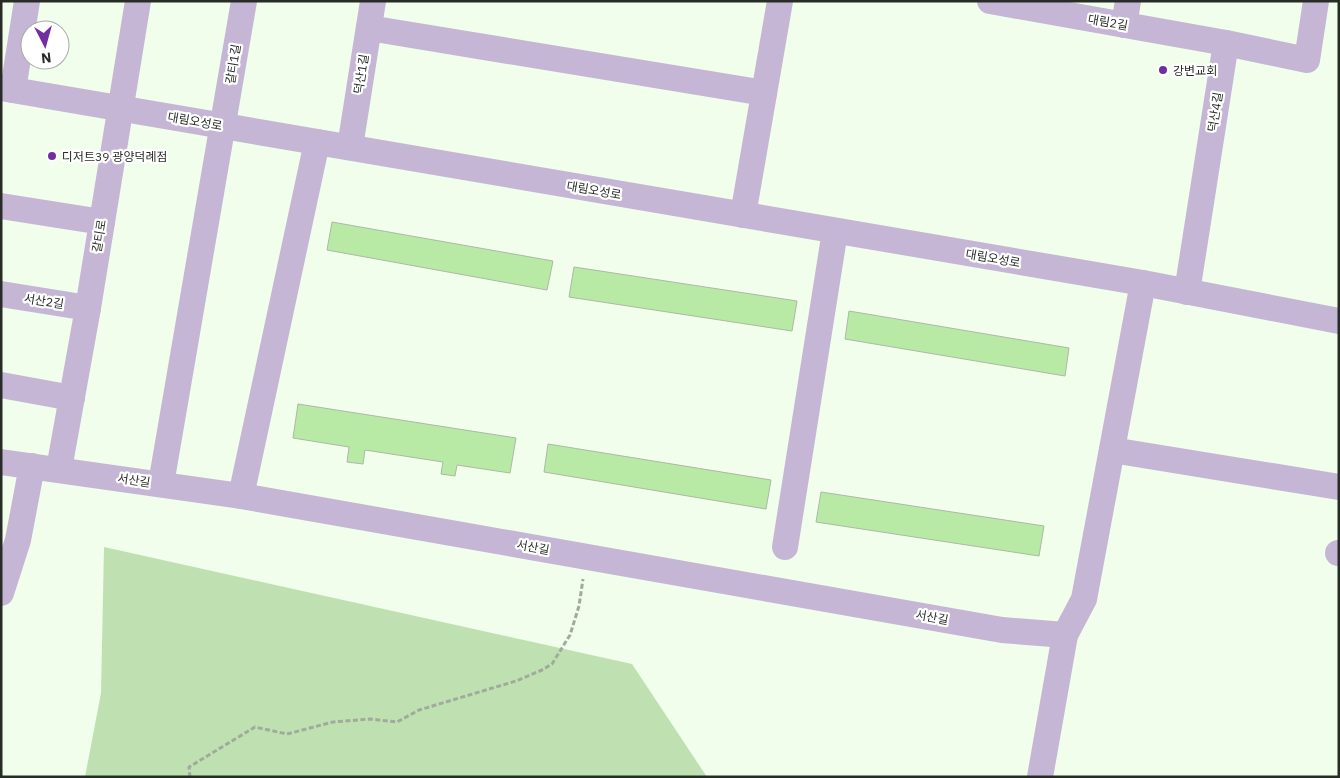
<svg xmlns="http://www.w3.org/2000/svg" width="1340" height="778" font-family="'IBM Plex Sans','Noto Sans KR',sans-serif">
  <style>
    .green { fill: #bfe1b2 }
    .building { fill: #b8eaa5; stroke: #abb9a6 }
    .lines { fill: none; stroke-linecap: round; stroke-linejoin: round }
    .path { stroke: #a1ab9d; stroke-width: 3; stroke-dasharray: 5 2.5; stroke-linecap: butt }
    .minor { stroke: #c5b6d6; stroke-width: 26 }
    .poi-dot { fill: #702ea2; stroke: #fff; stroke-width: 2 }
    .labels { text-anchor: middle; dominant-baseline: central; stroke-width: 4.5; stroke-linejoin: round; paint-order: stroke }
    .street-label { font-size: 12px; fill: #272d26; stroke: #fff }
    .poi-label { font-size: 12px; fill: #272d26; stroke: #fff; text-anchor: start }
  </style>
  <rect width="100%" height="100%" fill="#f0feeb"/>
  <!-- green -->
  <polygon class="green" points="104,547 632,664 707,777 85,777 101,693"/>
  <!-- building -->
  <g class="building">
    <polygon points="332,222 553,261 547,290 327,250"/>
    <polygon points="574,267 797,301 792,331 569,297"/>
    <polygon points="849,311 1069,348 1065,376 845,339"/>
    <polygon points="298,404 516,438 510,473 457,465 455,476 441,474 443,462 365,450 363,464 347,462 349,447 293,438"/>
    <polygon points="548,444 771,480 766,509 544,472"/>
    <polygon points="821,492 1044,526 1039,556 816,522"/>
  </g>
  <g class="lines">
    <!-- path -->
    <polyline class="path" points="190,777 189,767 255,727 287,734 333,722 370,719 397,722 419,710 516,681 542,670 552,664 570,635 579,606 583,579"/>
    <!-- minor -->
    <g class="minor">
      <polyline points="990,1 1226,43 1307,60 1316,1"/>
      <polyline points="1124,25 1128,1"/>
      <polyline points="369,28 764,93"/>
      <polyline points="1,88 1143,283 1339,321"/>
      <polyline points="13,90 27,1"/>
      <polyline points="350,147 373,1"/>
      <polyline points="1,206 102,222"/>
      <polyline points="743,215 780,1"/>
      <polyline points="1187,292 1226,43"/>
      <polyline points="1,294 88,308"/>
      <polyline points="1,385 72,398"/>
      <polyline points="1112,450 1339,487"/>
      <polyline points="1,462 241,496 1002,630 1065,635"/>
      <polyline points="59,469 88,308 138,1"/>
      <polyline points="161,484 244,1"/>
      <polyline points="241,496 317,142"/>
      <polyline points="785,547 835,231"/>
      <polyline points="1338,553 1339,553"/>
      <polyline points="1,593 18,540 32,466"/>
      <polyline points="1040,777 1065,635 1084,599 1143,283"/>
    </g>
  </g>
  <!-- markers -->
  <g class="poi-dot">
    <circle cx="1163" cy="70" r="5"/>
    <circle cx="52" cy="156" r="5"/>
  </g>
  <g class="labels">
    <!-- street labels -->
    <g class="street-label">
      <text transform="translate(1108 22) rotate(10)">대림2길</text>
      <text transform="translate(233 64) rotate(-81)">갈티1길</text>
      <text transform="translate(361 74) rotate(-81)">덕산1길</text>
      <text transform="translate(1215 112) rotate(-81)">덕산4길</text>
      <text transform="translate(195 121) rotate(10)">대림오성로</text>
      <text transform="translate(594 190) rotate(10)">대림오성로</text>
      <text transform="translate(99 236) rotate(-81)">갈티로</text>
      <text transform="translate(993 258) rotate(10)">대림오성로</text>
      <text transform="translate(44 301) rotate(9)">서산2길</text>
      <text transform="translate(134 480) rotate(8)">서산길</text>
      <text transform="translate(533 547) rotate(10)">서산길</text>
      <text transform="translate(932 617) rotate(10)">서산길</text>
    </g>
    <!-- poi labels -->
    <g class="poi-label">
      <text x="1173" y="70">강변교회</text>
      <text x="62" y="156">디저트39 광양덕례점</text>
    </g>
  </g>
  <!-- border -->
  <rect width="1340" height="778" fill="none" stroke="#272d26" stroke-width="5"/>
  <!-- north arrow -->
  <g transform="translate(45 45) rotate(174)"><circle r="24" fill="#ffffff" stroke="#a9aba8"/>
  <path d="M0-4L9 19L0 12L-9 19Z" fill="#702ea2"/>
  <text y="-8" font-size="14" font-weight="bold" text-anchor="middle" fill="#272d26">N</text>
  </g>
</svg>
